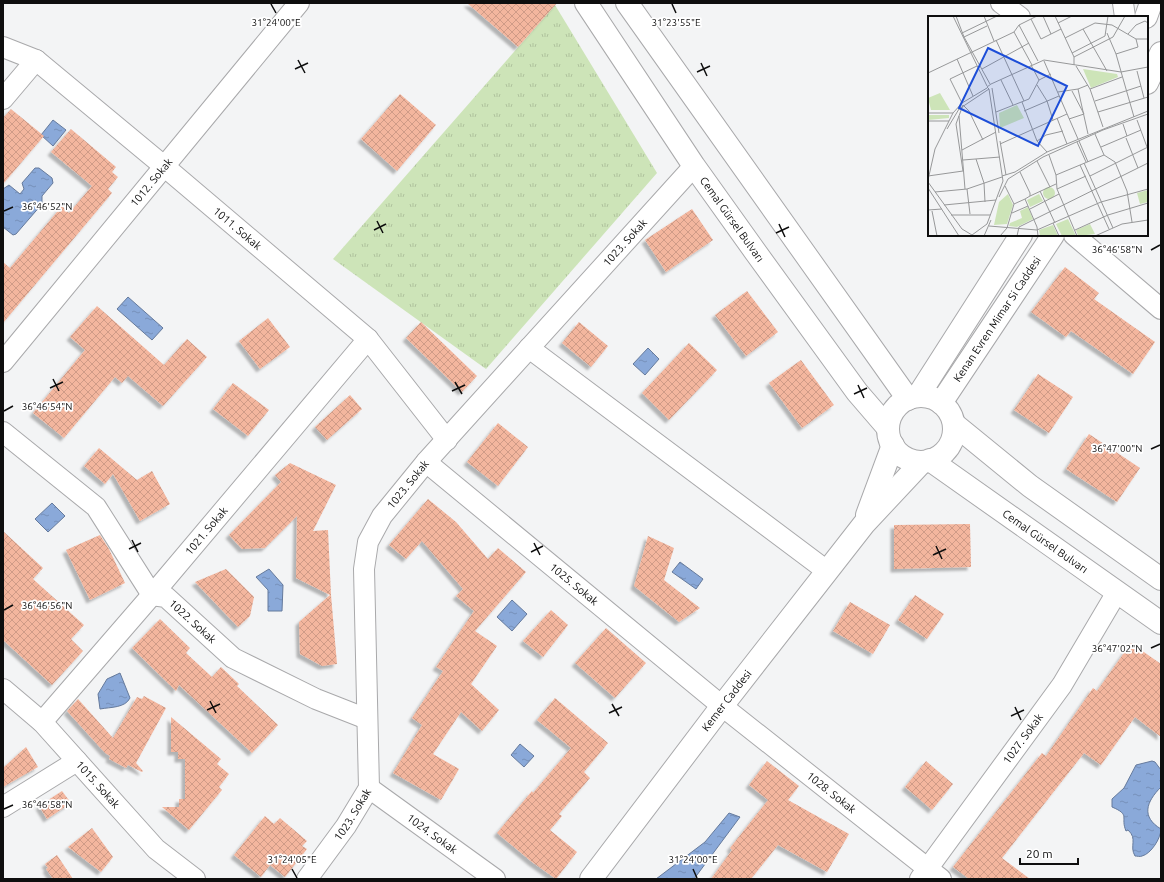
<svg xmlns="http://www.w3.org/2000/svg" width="1164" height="882" font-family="Ubuntu,sans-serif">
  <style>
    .grass { fill: url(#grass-tufts) }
    .water { fill: url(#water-ripples); stroke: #657a9c }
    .building { fill: url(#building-cross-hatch); filter: url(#shadow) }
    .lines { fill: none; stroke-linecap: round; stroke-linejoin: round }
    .street-casing { stroke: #a9a9ab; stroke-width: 22 }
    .secondary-casing { stroke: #a9a9ab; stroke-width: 24 }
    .street { stroke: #fff; stroke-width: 20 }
    .secondary { stroke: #fff; stroke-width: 22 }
    .ticks { fill: none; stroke: #0e0e0e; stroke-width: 1.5 }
    .labels { text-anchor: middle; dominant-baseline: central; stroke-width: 3.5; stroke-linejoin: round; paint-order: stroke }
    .street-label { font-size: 11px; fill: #0e0e0e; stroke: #fff }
    .inset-road { fill: none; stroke: #979899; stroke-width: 1 }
    .view { fill: #1d4ed8; fill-opacity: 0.15; stroke: #1d4ed8; stroke-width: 2 }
    .inset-edge { fill: none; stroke: #0e0e0e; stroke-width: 2 }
    .ticks-label { font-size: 10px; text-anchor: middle; fill: #0e0e0e; stroke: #fff; stroke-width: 3.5; stroke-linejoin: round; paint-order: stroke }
  </style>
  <defs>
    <pattern id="grass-tufts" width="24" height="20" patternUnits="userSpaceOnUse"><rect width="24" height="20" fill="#cde4b8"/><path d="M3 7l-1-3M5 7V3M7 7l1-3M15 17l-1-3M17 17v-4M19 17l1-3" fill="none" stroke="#afc29d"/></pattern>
    <pattern id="water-ripples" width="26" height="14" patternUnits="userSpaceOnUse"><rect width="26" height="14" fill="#8aa9d9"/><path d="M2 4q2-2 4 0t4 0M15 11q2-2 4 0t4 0" fill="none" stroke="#7690b9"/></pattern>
    <pattern id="building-cross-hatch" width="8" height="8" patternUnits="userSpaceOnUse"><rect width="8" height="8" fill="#f3b69e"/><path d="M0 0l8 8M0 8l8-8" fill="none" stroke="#cf9b87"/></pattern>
    <filter id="shadow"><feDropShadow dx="-3.5" dy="3.5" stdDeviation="1" flood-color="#0004"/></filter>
  </defs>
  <rect width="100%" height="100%" fill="#f3f4f5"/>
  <!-- grass -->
  <polygon class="grass" points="555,5 657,173 486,369 333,259"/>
  <!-- water -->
  <g class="water">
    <polygon points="53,120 66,130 53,146 41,135"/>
    <polygon points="35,168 39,168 52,178 53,183 42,196 42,204 16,234 13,235 3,227 3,189 9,185 20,194 24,189 22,183"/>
    <polygon points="128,297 163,328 152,340 117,309"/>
    <polygon points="648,348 659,359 645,375 633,364"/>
    <polygon points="52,503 65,516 48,532 35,519"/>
    <polygon points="680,562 703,579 696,589 672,572"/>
    <polygon points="269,569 283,585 282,611 268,611 268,590 256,577"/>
    <polygon points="512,600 527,614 512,631 497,617"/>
    <path d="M120,673L130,698C125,708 111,707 100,709L98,694L107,679Z"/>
    <polygon points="520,744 534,756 524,767 511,755"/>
    <path d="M1152,761L1155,762L1161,770V787C1146,802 1141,817 1161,829C1161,838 1151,854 1142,856C1141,857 1136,856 1135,856C1129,846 1138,839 1128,830L1126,831C1120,817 1131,815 1112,807V799L1124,788L1136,765Z"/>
    <polygon points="729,813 740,817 694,879 656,879 705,842"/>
  </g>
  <!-- building -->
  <g class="building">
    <polygon points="467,3 557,3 518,47"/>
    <polygon points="400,94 436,125 397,171 361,139"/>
    <polygon points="11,109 44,136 3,184 3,118"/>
    <polygon points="71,129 116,167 112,172 118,177 108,189 112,193 3,323 3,262 10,268 62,206 69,213 92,186 51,152"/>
    <polygon points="692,209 713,240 666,272 645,240"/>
    <polygon points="1065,267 1099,293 1094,299 1155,342 1133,374 1071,331 1066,337 1031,312"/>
    <polygon points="747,291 778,332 746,356 715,315"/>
    <polygon points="97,306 164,365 187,339 207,357 163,406 128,376 122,383 115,377 64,438 33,413 85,350 70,337"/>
    <polygon points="268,318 290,347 260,369 239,341"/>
    <polygon points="421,322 477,376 462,392 406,338"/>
    <polygon points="579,322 608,346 591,367 562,343"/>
    <polygon points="689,343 717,370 669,420 642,393"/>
    <polygon points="801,360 834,405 802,428 769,383"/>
    <polygon points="1038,374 1073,397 1049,433 1014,410"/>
    <polygon points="233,383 269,410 248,436 213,409"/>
    <polygon points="350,395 362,409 327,440 315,427"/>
    <polygon points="498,423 528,447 498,486 467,462"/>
    <polygon points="1089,434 1140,468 1117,502 1066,469"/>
    <polygon points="99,448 137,480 152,471 170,504 140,521 113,474 105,484 84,466"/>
    <polygon points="290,463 336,485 313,531 328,530 331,595 337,664 322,666 300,654 299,622 330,595 296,578 297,516 265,548 242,549 229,535 281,482 275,475"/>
    <polygon points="428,499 456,522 488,559 498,548 526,572 475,631 497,646 471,684 499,710 482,731 461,712 433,754 459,769 441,800 393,773 422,725 412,718 443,671 436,667 474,611 456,596 463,589 422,541 406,559 389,545"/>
    <polygon points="970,524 971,567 894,569 894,525"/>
    <polygon points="3,531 43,568 33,579 84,625 71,639 83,651 52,685 3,640"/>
    <polygon points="100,535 109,549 125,583 90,600 66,550"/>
    <polygon points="648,536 674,548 664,580 700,608 679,622 634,586"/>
    <polygon points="226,569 254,597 250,616 238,627 195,582"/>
    <polygon points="915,595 944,614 927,639 898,620"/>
    <polygon points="850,602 890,625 873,654 833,631"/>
    <polygon points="551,610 568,625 543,657 523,641"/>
    <polygon points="160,619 190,648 186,653 212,677 221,667 239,684 237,686 278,725 252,753 179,685 176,691 132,648"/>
    <polygon points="606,628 646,663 615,698 575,663"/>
    <polygon points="1131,643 1161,664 1161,737 1135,717 1101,765 1084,753 1002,858 1030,879 969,879 953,867 1042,753 1046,756 1093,688 1097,691"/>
    <polygon points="144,696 166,708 136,763 143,771 142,772 128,765 126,768 109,759 110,756 105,753 67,711 78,699 113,738 137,697 142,699"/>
    <polygon points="555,698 608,743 584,772 590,778 559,814 562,816 550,830 577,852 556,879 532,862 497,833 532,791 533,793 571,748 537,720"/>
    <polygon points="171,717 221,759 217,764 229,774 219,787 222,790 189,830 162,807 179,807 179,799 185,799 185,759 178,759 178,752 171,752"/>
    <polygon points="26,747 38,767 3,787 3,768"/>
    <polygon points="767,761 799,786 788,800 849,834 827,872 778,845 751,879 711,879 732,850 730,848 768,800 749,785"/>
    <polygon points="926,761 953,784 932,810 905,787"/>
    <polygon points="62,791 71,803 47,819 39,806"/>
    <polygon points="265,816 274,824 280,818 307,841 302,846 307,849 285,877 270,865 261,877 234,855"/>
    <polygon points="92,828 113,857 101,872 68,847"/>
    <polygon points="57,855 73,879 53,879 46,869 48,868 45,864"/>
  </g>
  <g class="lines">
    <defs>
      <g id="street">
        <polyline points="1001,3 1020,17"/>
        <polyline points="1123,3 1125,17"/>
        <path id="s1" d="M3,47L36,60L165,167L368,339L447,440"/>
        <polyline points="3,99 36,60"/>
        <polyline points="1074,235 1161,309"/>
        <polyline points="529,348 827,571"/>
        <path id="s2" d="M3,362L299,3"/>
        <path id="s3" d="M3,432L96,507L152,595L166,597L233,658L316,699L367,719"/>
        <path id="s4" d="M426,462L722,706L941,879"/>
        <path id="s5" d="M3,689L42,722L156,849L195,879"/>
        <path id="s6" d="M42,722L158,588L368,339"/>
        <path id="s7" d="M369,788L495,879"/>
        <polyline points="3,807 77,761"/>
        <path id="s8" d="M307,879L346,826L369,788L364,569L368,542L382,516L426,462L694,166"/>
        <path id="s9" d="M920,879L1062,685L1117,592"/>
      </g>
      <g id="secondary">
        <path id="s10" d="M586,3L694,166L754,250L857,392L888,428"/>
        <polyline points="627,3 908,399"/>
        <polyline points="1146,17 1151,3"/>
        <polyline points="1147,83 1161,53"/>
        <polyline points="918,396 1021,235"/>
        <circle cx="921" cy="429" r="33"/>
        <path id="s11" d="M941,403L1053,235"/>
        <polyline points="954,424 1030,486 1161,579"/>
        <path id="s12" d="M930,460L1161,623"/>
        <polyline points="867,515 893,445"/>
        <path id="s13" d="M591,879L722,706L864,524L922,462"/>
      </g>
    </defs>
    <!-- street casing -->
    <use href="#street" class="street-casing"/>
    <!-- secondary casing -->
    <use href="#secondary" class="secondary-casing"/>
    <!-- street -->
    <use href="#street" class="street"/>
    <!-- secondary -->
    <use href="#secondary" class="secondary"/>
  </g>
  <!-- ticks -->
  <path class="ticks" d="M271,4L276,13M672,4L676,13M298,60L305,73M701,63L707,76M295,69L308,63M697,72L710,66M4,211L13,207M377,221L383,233M779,224L785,237M374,230L386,224M776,233L789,227M1151,250L1160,245M53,379L59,391M455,382L462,394M858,385L864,398M50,388L63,382M452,391L465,385M854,394L867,388M4,411L13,406M1151,449L1160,445M132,540L138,552M534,543L540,555M936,546L942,559M129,549L141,543M531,552L543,546M933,555L946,549M4,610L13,605M1151,648L1160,644M210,701L216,713M612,704L619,716M1015,707L1021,720M207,710L220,704M609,713L622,707M1011,716L1024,710M4,809L13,805M292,869L297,878M693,869L697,878"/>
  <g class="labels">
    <!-- street labels -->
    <g class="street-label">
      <text stroke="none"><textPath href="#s2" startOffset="233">1012. Sokak</textPath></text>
      <text stroke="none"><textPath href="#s10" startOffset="261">Cemal Gürsel Bulvarı</textPath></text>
      <text stroke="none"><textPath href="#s1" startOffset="298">1011. Sokak</textPath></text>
      <text stroke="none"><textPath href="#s8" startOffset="752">1023. Sokak</textPath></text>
      <text stroke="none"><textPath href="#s11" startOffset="101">Kenan Evren Mimar Si Caddesi</textPath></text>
      <text stroke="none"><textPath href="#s8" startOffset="427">1023. Sokak</textPath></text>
      <text stroke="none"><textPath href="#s6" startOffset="252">1021. Sokak</textPath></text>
      <text stroke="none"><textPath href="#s12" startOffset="141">Cemal Gürsel Bulvarı</textPath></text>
      <text stroke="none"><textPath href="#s4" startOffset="192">1025. Sokak</textPath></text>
      <text stroke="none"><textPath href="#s3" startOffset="274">1022. Sokak</textPath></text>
      <text stroke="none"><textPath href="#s13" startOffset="224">Kemer Caddesi</textPath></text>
      <text stroke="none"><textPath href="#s9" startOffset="174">1027. Sokak</textPath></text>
      <text stroke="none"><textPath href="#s5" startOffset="135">1015. Sokak</textPath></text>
      <text stroke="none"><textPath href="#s4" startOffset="523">1028. Sokak</textPath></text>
      <text stroke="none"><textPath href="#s8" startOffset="79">1023. Sokak</textPath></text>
      <text stroke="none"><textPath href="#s7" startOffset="78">1024. Sokak</textPath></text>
    </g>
  </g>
  <!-- overview -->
  <g transform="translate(928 16)">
    <rect width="220" height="220" fill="#f3f4f5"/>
    <path d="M155,53L189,58L190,61L163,72ZM12,77L22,94H3L0,82ZM89,89L96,102L72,112L71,97ZM0,99H21V102L0,104ZM115 177a6 6 0 1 1 12 0a6 6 0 1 1-12 0ZM220,174V186L212,188L209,177ZM111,178L115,185L102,191L99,184ZM100,191L105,203L89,211L81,210L82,207L94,202L92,195ZM140,203L148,220H134L128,208ZM162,208L167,218L150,220L148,214ZM125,209L130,220H112L111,214Z" fill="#cde4b8"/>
    <path d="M80,178L85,189L79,208L66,209L71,186Z" fill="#cde4b8"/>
    <path class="inset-road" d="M25,0L59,70M28,0L36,21L62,68M56,0L66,25M115,0L123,18M127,0L146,41V49M103,3L113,23L133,13M130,7L144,0M91,9L110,45M155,13L179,55M86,16L104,49M86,16L91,9L109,0M34,17L69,0M179,17L188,38L206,101M200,18L208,9L217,5L220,7M36,21L59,10M137,22L167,7L184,9L208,23H220M68,24L96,85M144,37L177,20L180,0M188,38L210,31L208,23M146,41L185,21L197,0M29,43L45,80M116,45L150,123M103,49L111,64M148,50L162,73L175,111M54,53L101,27M209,55L216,82M0,57L86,16M73,64L85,89M63,68L116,44L193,56L220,51M109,69L119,85L125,104M64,72L71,117M150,73L160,118M162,73L194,61M130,76L150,73L160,69M167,85L213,70M94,86L109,125L119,136M34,87L22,63L49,50M96,95L131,80M68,96L101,83L111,64L123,58M170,96L220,81M0,97H25M31,100L37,173M129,102L139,128M141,103L156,98L144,75M209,104L219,131M0,105H21M195,108L199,120M19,113L31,93L61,73M167,118L176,139L187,146L199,175L204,206M198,122L210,152M72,125L78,159M109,125L118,119L135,115M151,125L160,146M149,126L158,146M72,128L139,98M173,131L213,114M34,134L68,116M121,139L128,159L129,173L149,220M48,143L56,167L57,186M35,144L72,141M109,145L122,171M156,147L185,212M152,149L181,213M35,155L28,108L35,89L41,95L55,124M92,156L102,177V180L97,183L109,211L110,220M128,159L176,139M0,160L35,155M74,160L87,156L119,136L220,95M162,160L220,131M0,164L7,133L25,97L34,87L59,72M0,166L34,213L44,219L59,208L75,165L61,73L59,71L63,68M0,172L31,220M39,173L42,198M129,173L158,160M112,175L127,207M7,176L39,173L74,161M102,180L128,168M71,181L80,163L115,141L175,114L220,98M86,188L97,183M16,189L68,184M102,193L131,178M0,194L14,193M4,195L9,220M84,197L100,190M23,199H62M125,207L131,220M61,210L109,214L173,186L220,173M147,214L180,199L220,187M56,220L63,204M72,220L79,212L86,188L77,170M89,220L91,211L220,147M167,220L194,208L220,204"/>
    <path class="view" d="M60,32L139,70L110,130L31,92Z"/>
    <rect width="220" height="220" class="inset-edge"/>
  </g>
  <g class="ticks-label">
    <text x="276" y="26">31°24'00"E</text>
    <text x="676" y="26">31°23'55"E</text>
    <text x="47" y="210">36°46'52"N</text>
    <text x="1117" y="253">36°46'58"N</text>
    <text x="47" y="410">36°46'54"N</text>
    <text x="1117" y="452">36°47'00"N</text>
    <text x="47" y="609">36°46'56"N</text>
    <text x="1117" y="652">36°47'02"N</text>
    <text x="47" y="808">36°46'58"N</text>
    <text x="292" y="863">31°24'05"E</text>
    <text x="693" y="863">31°24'00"E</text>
  </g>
  <!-- border -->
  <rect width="1164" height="882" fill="none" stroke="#0e0e0e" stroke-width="8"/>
  <!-- scale -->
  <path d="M1020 858v6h58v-6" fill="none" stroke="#0e0e0e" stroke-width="2"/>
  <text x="1026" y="858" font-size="12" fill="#0e0e0e" stroke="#ffffff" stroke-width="3" paint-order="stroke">20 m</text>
</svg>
